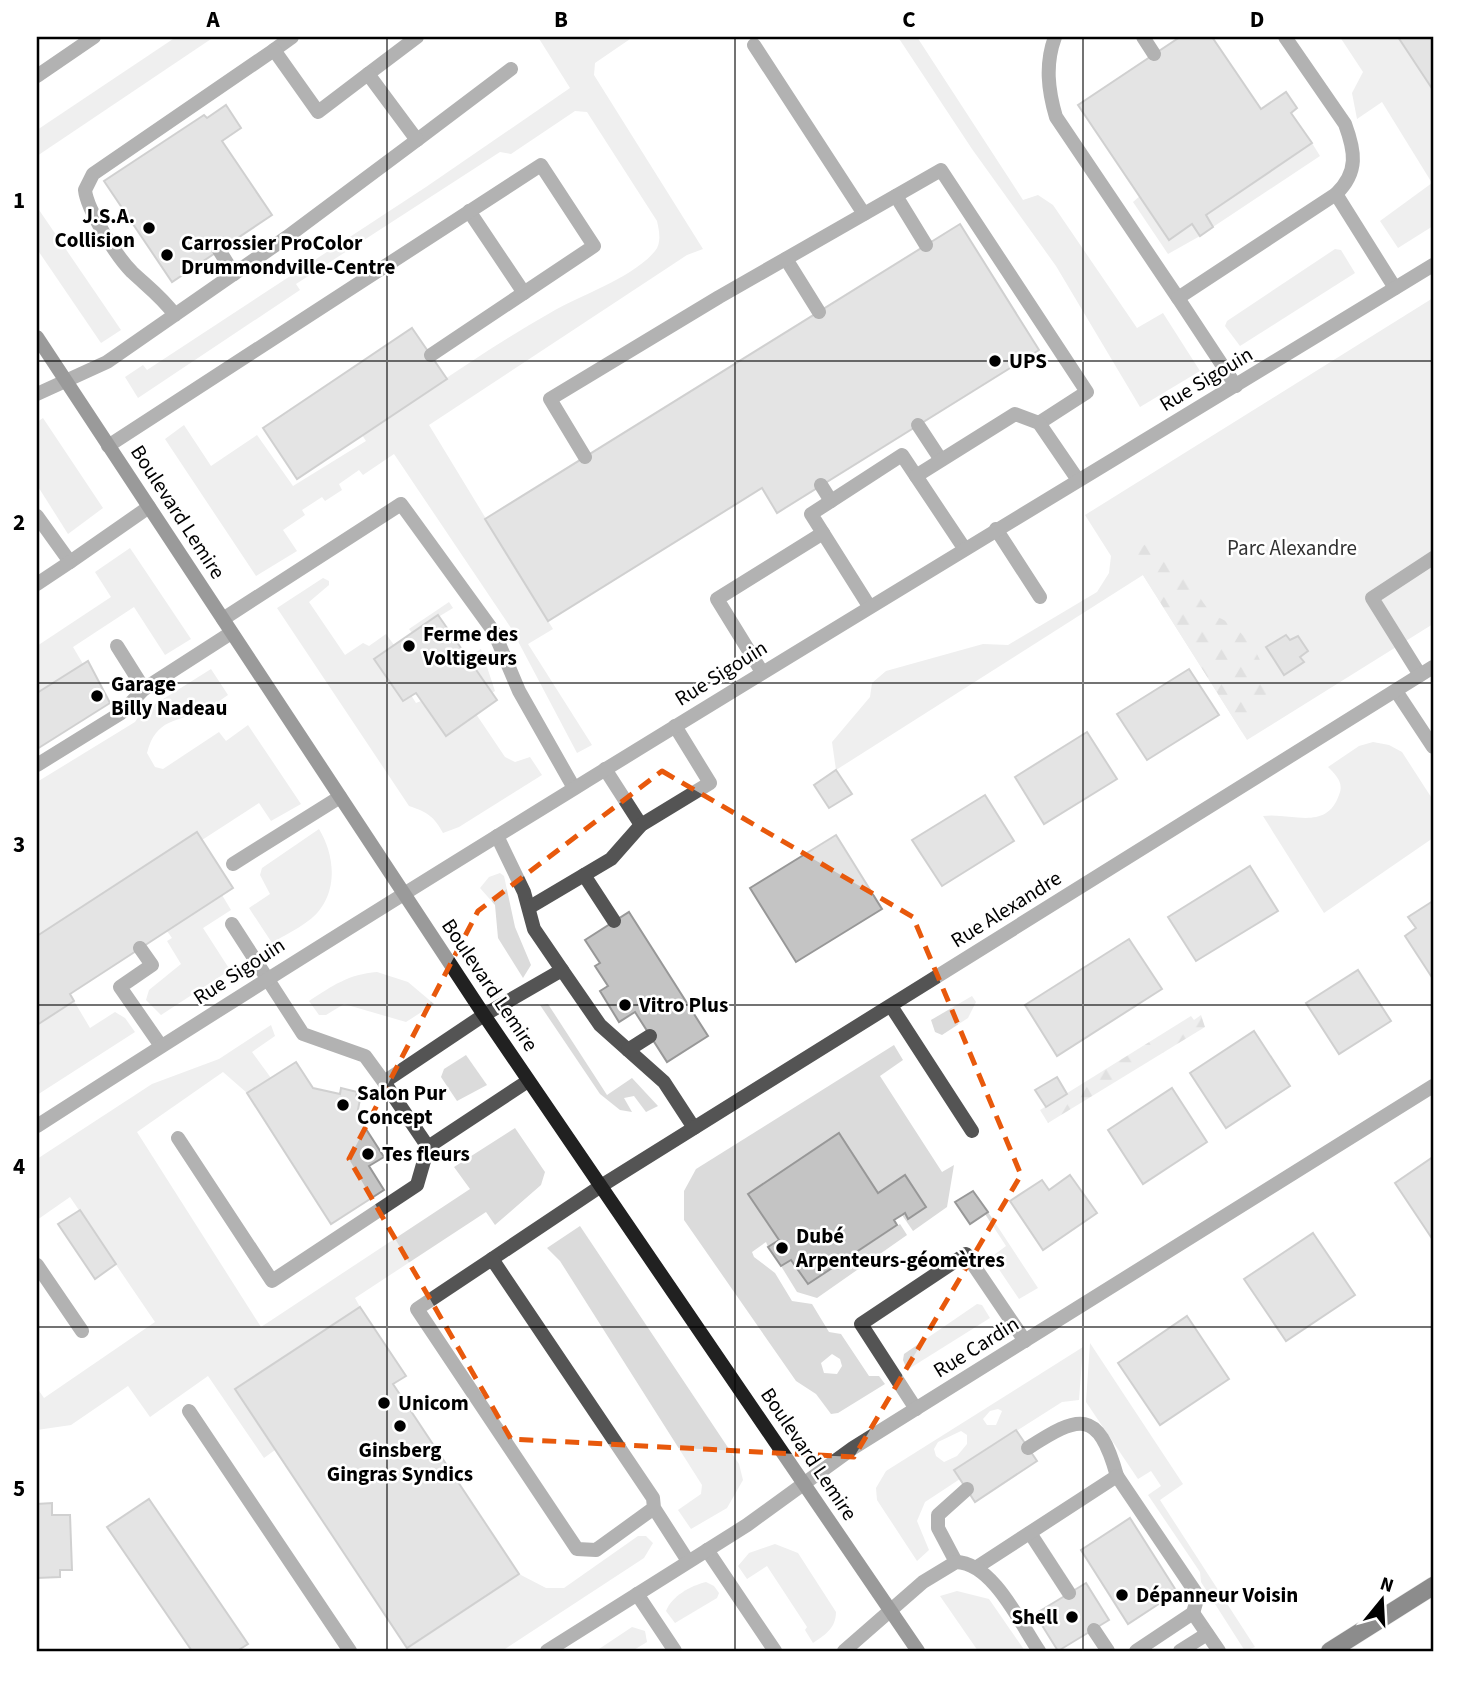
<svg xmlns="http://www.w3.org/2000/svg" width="1470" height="1688" font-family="'Source Sans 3',sans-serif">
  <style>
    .green { fill: #dbdbdb; fill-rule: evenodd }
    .forest { fill: url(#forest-firs) }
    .building { fill: #c4c4c4; stroke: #989898; stroke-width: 2 }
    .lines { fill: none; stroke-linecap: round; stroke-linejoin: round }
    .primary-casing { stroke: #dbdbdb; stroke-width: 19 }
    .lane { stroke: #545454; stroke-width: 14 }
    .street { stroke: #545454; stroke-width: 14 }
    .secondary { stroke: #212121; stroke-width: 14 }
    .primary { stroke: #000; stroke-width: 18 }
    .marked { fill: none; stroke: #e8590c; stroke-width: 5; stroke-dasharray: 14 9; stroke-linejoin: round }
    .grid { fill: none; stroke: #000; stroke-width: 2; stroke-opacity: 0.55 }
    .poi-dot { fill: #000; stroke: #fff; stroke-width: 2.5 }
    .labels { text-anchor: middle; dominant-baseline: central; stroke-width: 5; stroke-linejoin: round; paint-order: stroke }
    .poi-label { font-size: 21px; font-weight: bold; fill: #000; stroke: #fff; text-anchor: start }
    .street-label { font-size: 21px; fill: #000; stroke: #fff }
    .park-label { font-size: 21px; fill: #323232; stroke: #fff }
    .neatline { fill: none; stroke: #000; stroke-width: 2.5 }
    .grid-label { font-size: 23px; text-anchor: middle; font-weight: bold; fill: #000 }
  </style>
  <defs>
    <pattern id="forest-firs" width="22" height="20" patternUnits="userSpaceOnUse" patternTransform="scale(1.75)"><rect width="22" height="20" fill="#dbdbdb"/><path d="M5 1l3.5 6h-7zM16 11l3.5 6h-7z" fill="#bababa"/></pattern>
  </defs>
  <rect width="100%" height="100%" fill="#fff"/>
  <!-- green -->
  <g class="green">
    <polygon points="176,37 214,37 37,156 37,130"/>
    <path d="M538,37H633L595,63L594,75L703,249L687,255L429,425L553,629L528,644L592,745L577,753L511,628L394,454L363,475L359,470L339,484L342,490L325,501L322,497L302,510L305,515L283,530L297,551L256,576L165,439L184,425L211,466L257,435L293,486L366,441L362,435C424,394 485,350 550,313C580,295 633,278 655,251C662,243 659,230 657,221L587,112L575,111L511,154L500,152L296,284L300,290L138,398L125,377L143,365L147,370L426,187L570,88Z"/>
    <polygon points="898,37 917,37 1023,200 1038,195 1053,205 1137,328 1163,313 1200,371 1140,407 1056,266 972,149"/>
    <polygon points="1340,37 1398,37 1433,90 1433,226 1398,248 1380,221 1432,183 1382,102 1357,119 1352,93 1363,72"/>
    <polygon points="1312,143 1320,156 1213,227 1206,215"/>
    <polygon points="1140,196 1169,239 1192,224 1200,236 1168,254 1133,202"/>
    <polygon points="37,207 121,330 101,343 37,249"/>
    <polygon points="1335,249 1341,250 1355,273 1240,346 1225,326 1227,321"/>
    <polygon points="1433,298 1433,624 1247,740 1143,575 836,770 832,742 870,697 872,683 886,671 983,644 1008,645 1097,592 1109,573 1111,556 1085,515"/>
    <polygon points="43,418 103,508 68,534 37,485 37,422"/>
    <polygon points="130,548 191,639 165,655 134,607 73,647 83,664 37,693 37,646 111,597 95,572"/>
    <path d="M323,578L329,581V585L309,602L345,655L363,643L369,646L386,634L394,645L374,659L403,701L411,695L416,703L421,701L476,714L505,757L515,762L530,757L542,775L459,827L443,833C434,816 427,812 409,806L277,608Z"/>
    <polygon points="449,602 453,608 412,633 409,629"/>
    <polygon points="481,649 495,691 492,693 467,657"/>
    <path d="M211,669L228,695C220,700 213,706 205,710C177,722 156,718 147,753L155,767L163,769L219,732L226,741L248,725L301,804L271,821L259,803L202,840L197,832L37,936V782L135,722L141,713Z"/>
    <path d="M1373,742L1389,745L1402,752L1433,800V838L1324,913L1263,816C1291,812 1326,832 1339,795C1344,783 1337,776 1328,767L1359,746Z"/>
    <path d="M319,829C333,852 338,884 321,908C311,923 288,933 272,943L249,908L270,894L260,875L262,868Z"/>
    <polygon points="500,873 504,876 515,927 531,965 523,978 498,938 495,905 480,888 489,877"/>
    <polygon points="222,895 231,910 203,928 230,970 161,1015 146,1000 149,990 181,964 167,941 172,938 167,931"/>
    <path d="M377,972L408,982L434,1004L406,1022L344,1004L326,1015H319L309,1001C332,986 349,974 377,972Z"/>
    <polygon points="972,996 976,1002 968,1018 942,1035 935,1032 931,1020"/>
    <polygon points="74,1001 90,1028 115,1012 125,1018 135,1032 37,1095 37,1025"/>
    <polygon points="548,1004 607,1095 632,1078 658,1106 646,1112 634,1096 624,1098 632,1112 620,1110 600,1094 540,1005"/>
    <polygon points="271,1025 275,1036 252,1052 271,1078 247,1093 223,1072 137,1132 261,1327 470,1189 454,1167 515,1128 545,1172 541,1185 495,1225 486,1212 355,1298 360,1307 235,1389 275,1450 264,1458 208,1376 150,1417 128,1386 71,1425 37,1430 37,1388 44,1398 155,1322 70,1197 37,1220 37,1159 152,1084 219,1059"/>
    <path d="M894,1045L903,1060L880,1076L942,1172L954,1165L947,1207L913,1231L902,1215L926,1207L878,1193L839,1133L748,1194L779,1240L768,1247L766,1242L752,1252L754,1257L775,1273L792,1301L812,1304L829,1332L841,1334L869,1376H879L885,1384L838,1413L831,1414L816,1394L796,1381L684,1220V1191L696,1169ZM832,1354L840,1359L842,1366L837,1374L824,1373L821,1363Z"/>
    <polygon points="466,1055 487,1085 457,1101 441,1077 444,1069"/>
    <polygon points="988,1212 1038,1288 1019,1299 994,1262 994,1255 1006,1246 985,1214"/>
    <polygon points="900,1224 907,1235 817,1298 797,1292 781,1266 791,1260 808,1284"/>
    <polygon points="580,1226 739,1464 743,1480 727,1508 691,1529 678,1510 701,1494 702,1485 560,1261 547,1248"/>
    <polygon points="977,1304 982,1305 990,1318 907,1370 903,1360 904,1354"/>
    <polygon points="1090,1343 1183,1484 1160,1500 1255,1647 1245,1651 1201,1582 1200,1572 1148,1495 1161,1486 1151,1471 1138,1479 1086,1402"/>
    <path d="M1083,1347L1079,1400L1062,1402L955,1470L960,1479L925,1502L917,1521L929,1550L917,1561L877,1500L876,1488L886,1471ZM998,1409L1002,1411L996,1425H987L983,1419L990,1411ZM961,1431L967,1435V1444L957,1456L944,1462L936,1456L934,1449L938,1442Z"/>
    <polygon points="638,1536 646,1536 653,1543 644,1558 502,1651 404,1651 519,1574 546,1588 564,1588"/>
    <path d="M775,1544L798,1553L836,1612C836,1628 825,1635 813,1643L805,1630L807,1627L767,1566L747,1579L738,1566L749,1553Z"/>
    <path d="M706,1582L714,1586L719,1593L717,1598L675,1623L666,1611C672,1596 690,1586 706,1582Z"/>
    <polygon points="957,1591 989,1599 1025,1651 978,1651 940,1596"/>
    <polygon points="632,1627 645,1631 647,1642 632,1651 596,1651"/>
  </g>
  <!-- forest -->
  <g class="forest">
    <path d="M1158,538L1212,615C1244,625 1274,666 1265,702C1262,715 1251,723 1242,732L1129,553Z"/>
    <polygon points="1201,1015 1205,1027 1048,1123 1040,1110 1191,1016 1194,1020"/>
  </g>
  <!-- building -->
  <g class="building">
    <polygon points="1180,37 1212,37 1261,109 1286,92 1297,108 1291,113 1312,143 1206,215 1213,227 1200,236 1192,224 1169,240 1078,105"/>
    <polygon points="1398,37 1433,37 1433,90"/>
    <polygon points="226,105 241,128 222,141 272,215 172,282 104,181 204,115 207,118"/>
    <polygon points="960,224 1039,350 777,513 762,488 548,621 485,519"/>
    <polygon points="412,328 447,379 297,479 263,428"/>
    <polygon points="438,615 497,700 446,736 416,693 403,701 374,659"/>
    <polygon points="1286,635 1290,640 1298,636 1308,651 1300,657 1304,662 1284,675 1266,647"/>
    <polygon points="88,661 110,703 37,749 37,693"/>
    <polygon points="1189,669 1219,715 1147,760 1117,714"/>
    <polygon points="1087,732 1117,779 1044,824 1015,777"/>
    <polygon points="836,770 852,794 829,808 814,785"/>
    <polygon points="985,795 1014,841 942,886 912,840"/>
    <polygon points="197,832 233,888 70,994 74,1001 37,1025 37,936"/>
    <polygon points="836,835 882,909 796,962 750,888"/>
    <polygon points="1250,866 1278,911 1196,961 1168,917"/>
    <polygon points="1433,901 1433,979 1405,936 1416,928 1408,917"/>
    <polygon points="629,912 708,1036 667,1062 635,1012 619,1022 600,991 608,986 595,966 600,963 585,940"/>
    <polygon points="1129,939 1162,989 1057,1056 1025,1005"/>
    <polygon points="1358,970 1391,1021 1339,1054 1306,1003"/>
    <polygon points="1254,1031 1290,1086 1226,1128 1190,1073"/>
    <polygon points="296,1062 313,1088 340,1094 341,1088 357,1092 356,1097 360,1099 357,1115 384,1157 369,1166 384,1190 331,1224 247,1093"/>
    <polygon points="1057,1077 1067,1094 1046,1107 1035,1090"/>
    <polygon points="1172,1088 1207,1142 1143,1184 1108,1130"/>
    <polygon points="839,1133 878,1193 905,1175 926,1207 908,1219 905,1213 902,1215 894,1220 897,1225 808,1284 791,1260 781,1266 768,1247 779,1240 748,1194"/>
    <polygon points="1433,1157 1433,1240 1395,1183"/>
    <polygon points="1070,1175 1097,1213 1043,1250 1010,1201 1042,1180 1049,1190"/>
    <polygon points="973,1191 988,1212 970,1224 955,1202"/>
    <polygon points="80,1210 116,1264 95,1279 58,1224"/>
    <polygon points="1313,1233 1355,1295 1286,1341 1244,1279"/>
    <polygon points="360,1307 406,1376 393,1384 519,1574 407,1648 235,1389"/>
    <polygon points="1187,1316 1229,1379 1160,1425 1118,1363"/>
    <polygon points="1016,1430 1037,1461 975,1502 954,1470"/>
    <polygon points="149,1499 248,1644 237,1651 192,1651 107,1527"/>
    <polygon points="52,1503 52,1515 70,1515 72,1570 60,1570 60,1577 37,1578 37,1504"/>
    <polygon points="1130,1518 1177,1592 1128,1624 1081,1550"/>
    <polygon points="1086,1583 1109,1620 1058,1651 1035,1614"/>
  </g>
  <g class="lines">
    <defs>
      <polyline id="primary" points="1330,1651 1433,1586"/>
    </defs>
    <!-- primary casing -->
    <use href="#primary" class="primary-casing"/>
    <!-- lane -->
    <g class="lane">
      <path d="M1055,37C1045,64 1048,90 1056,117L1178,298"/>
      <polyline points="1143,37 1154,54"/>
      <path d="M1285,37L1345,124C1355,151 1359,172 1336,194"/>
      <polyline points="754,45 864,214"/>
      <polyline points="274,50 292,37"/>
      <polyline points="368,74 417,37"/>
      <polyline points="37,76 94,37"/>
      <polyline points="417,140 511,69"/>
      <polyline points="896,196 926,245"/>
      <polyline points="469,211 524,293"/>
      <polyline points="219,250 234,274"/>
      <polyline points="786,259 819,312"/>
      <polyline points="1236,386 1178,298 1336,194 1395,288"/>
      <path d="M37,394L107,362L287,237L417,140L368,74L318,112L274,50L93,174L85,190C87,210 117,257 132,272C148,287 162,297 175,315"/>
      <polyline points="918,425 941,460"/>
      <polyline points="108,446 541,165 594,246 431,355"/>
      <polyline points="585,457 550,399 719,297 941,170 1087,392 1039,423"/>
      <polyline points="821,485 831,501"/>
      <polyline points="37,516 70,562 149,507"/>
      <polyline points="996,529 1040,597"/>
      <polyline points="823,533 811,514 902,455 916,476"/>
      <polyline points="964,548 916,476 1015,414 1039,423 1078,480"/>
      <polyline points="37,584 70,562"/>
      <polyline points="223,619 401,504 494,632 519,691 574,788"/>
      <polyline points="117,646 144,689 231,633"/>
      <polyline points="762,672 717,599 823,533 869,606"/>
      <polyline points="1420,675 1372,598 1433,558"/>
      <polyline points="37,765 121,713 144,689"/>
      <polyline points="605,769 641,825"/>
      <polyline points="497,836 524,892 534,929 562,970"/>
      <polyline points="233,864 340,797"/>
      <polyline points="584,875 614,921"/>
      <polyline points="530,907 611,859 641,825 710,783 675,726"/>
      <polyline points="232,924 303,1034 365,1056 384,1082 484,1015 562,970 600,1025 664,1082 694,1128"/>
      <polyline points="140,948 152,965 120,987 161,1046"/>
      <polyline points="891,1006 972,1131"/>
      <polyline points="628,1050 650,1036"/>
      <polyline points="384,1082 428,1147 528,1081"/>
      <polyline points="178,1138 272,1281 417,1185 428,1147"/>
      <polyline points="492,1259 601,1186"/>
      <polyline points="37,1265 82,1331"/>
      <polyline points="916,1409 861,1324 966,1254 1025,1341"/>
      <polyline points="189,1411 350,1651"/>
      <path d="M1028,1448C1079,1415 1098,1408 1117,1476"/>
      <polyline points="654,1508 596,1550 577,1549 417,1309 492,1259 653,1498 654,1508 688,1561"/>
      <polyline points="1030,1533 1069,1593"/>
      <polyline points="707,1550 775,1651"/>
      <polyline points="956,1562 938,1528 938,1515 967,1489"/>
      <polyline points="977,1567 1117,1476 1198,1596 1193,1613"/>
      <polyline points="637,1594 675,1651"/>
      <polyline points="1094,1630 1108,1651"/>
      <path d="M844,1651L923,1582L956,1562C993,1563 1020,1623 1039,1651"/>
      <polyline points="1136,1651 1193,1613 1219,1651"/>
      <polyline points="1180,1651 1207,1634"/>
    </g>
    <!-- street -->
    <g class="street">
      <polyline points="1396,691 1433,747"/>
      <path d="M37,1126C497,830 966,550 1433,265"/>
      <polyline points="601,1186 1433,667"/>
      <polyline points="547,1651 747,1525 853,1448 1433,1086"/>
    </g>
    <!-- secondary -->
    <polyline class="secondary" points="37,337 484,1015 918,1651"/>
    <!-- primary -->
    <use href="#primary" class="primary"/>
  </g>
  <!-- marked area -->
  <path d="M0 0H1470V1688H0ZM662,771L913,917L1021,1175L854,1457L511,1439L349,1159L478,911Z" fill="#fff" fill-opacity=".55" fill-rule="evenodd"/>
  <path class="marked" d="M662,771L913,917L1021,1175L854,1457L511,1439L349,1159L478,911Z"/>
  <!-- grid -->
  <path class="grid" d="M387,37V1651M735,37V1651M1083,37V1651M37,361H1433M37,683H1433M37,1005H1433M37,1327H1433"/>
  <!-- markers -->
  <g class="poi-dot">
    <circle cx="149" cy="228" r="7"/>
    <circle cx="167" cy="255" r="7"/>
    <circle cx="995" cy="361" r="7"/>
    <circle cx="409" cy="646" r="7"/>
    <circle cx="97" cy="696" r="7"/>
    <circle cx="625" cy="1005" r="7"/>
    <circle cx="343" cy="1105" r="7"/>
    <circle cx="368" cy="1154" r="7"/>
    <circle cx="782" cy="1248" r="7"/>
    <circle cx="384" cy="1403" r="7"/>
    <circle cx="400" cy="1426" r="7"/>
    <circle cx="1122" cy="1595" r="7"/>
    <circle cx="1072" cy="1617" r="7"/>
  </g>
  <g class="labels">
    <!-- poi labels -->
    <g class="poi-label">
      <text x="135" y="216" text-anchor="end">J.S.A.<tspan x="135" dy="24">Collision</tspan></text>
      <text x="181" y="243">Carrossier ProColor<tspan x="181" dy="24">Drummondville-Centre</tspan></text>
      <text x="1009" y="361">UPS</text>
      <text x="423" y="634">Ferme des<tspan x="423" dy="24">Voltigeurs</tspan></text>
      <text x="111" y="684">Garage<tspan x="111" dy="24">Billy Nadeau</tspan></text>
      <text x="639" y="1005">Vitro Plus</text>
      <text x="357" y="1093">Salon Pur<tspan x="357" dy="24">Concept</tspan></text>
      <text x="382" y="1154">Tes fleurs</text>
      <text x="796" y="1236">Dubé<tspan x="796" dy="24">Arpenteurs-géomètres</tspan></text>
      <text x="398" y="1403">Unicom</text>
      <text x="400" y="1450" text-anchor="middle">Ginsberg<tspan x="400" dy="24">Gingras Syndics</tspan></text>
      <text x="1136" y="1595">Dépanneur Voisin</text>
      <text x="1058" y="1617" text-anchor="end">Shell</text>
    </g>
    <!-- street labels -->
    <g class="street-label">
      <text transform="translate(1206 379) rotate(-31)">Rue Sigouin</text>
      <text transform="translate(178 512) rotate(57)">Boulevard Lemire</text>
      <text transform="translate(721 673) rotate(-32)">Rue Sigouin</text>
      <text transform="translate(1006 909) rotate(-32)">Rue Alexandre</text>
      <text transform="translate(239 971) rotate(-33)">Rue Sigouin</text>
      <text transform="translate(490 985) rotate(56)">Boulevard Lemire</text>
      <text transform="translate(976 1347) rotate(-32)">Rue Cardin</text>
      <text transform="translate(809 1454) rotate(56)">Boulevard Lemire</text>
    </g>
    <!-- park labels -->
    <g class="park-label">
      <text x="1292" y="548">Parc Alexandre</text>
    </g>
  </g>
  <!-- border -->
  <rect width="1470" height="1688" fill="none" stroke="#ffffff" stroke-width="77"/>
  <!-- north arrow -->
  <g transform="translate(1382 1600) rotate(18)" stroke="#ffffff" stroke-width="5" paint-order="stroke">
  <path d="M0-5L12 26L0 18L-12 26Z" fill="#000000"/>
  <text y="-10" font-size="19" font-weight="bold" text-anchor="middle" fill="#000000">N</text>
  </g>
  <rect x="38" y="38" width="1394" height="1612" class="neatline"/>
  <g class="grid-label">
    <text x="213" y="27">A</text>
    <text x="561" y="27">B</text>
    <text x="909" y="27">C</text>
    <text x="1257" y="27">D</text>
    <text x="19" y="208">1</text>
    <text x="19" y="530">2</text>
    <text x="19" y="852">3</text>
    <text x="19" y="1174">4</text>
    <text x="19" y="1496">5</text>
  </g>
</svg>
